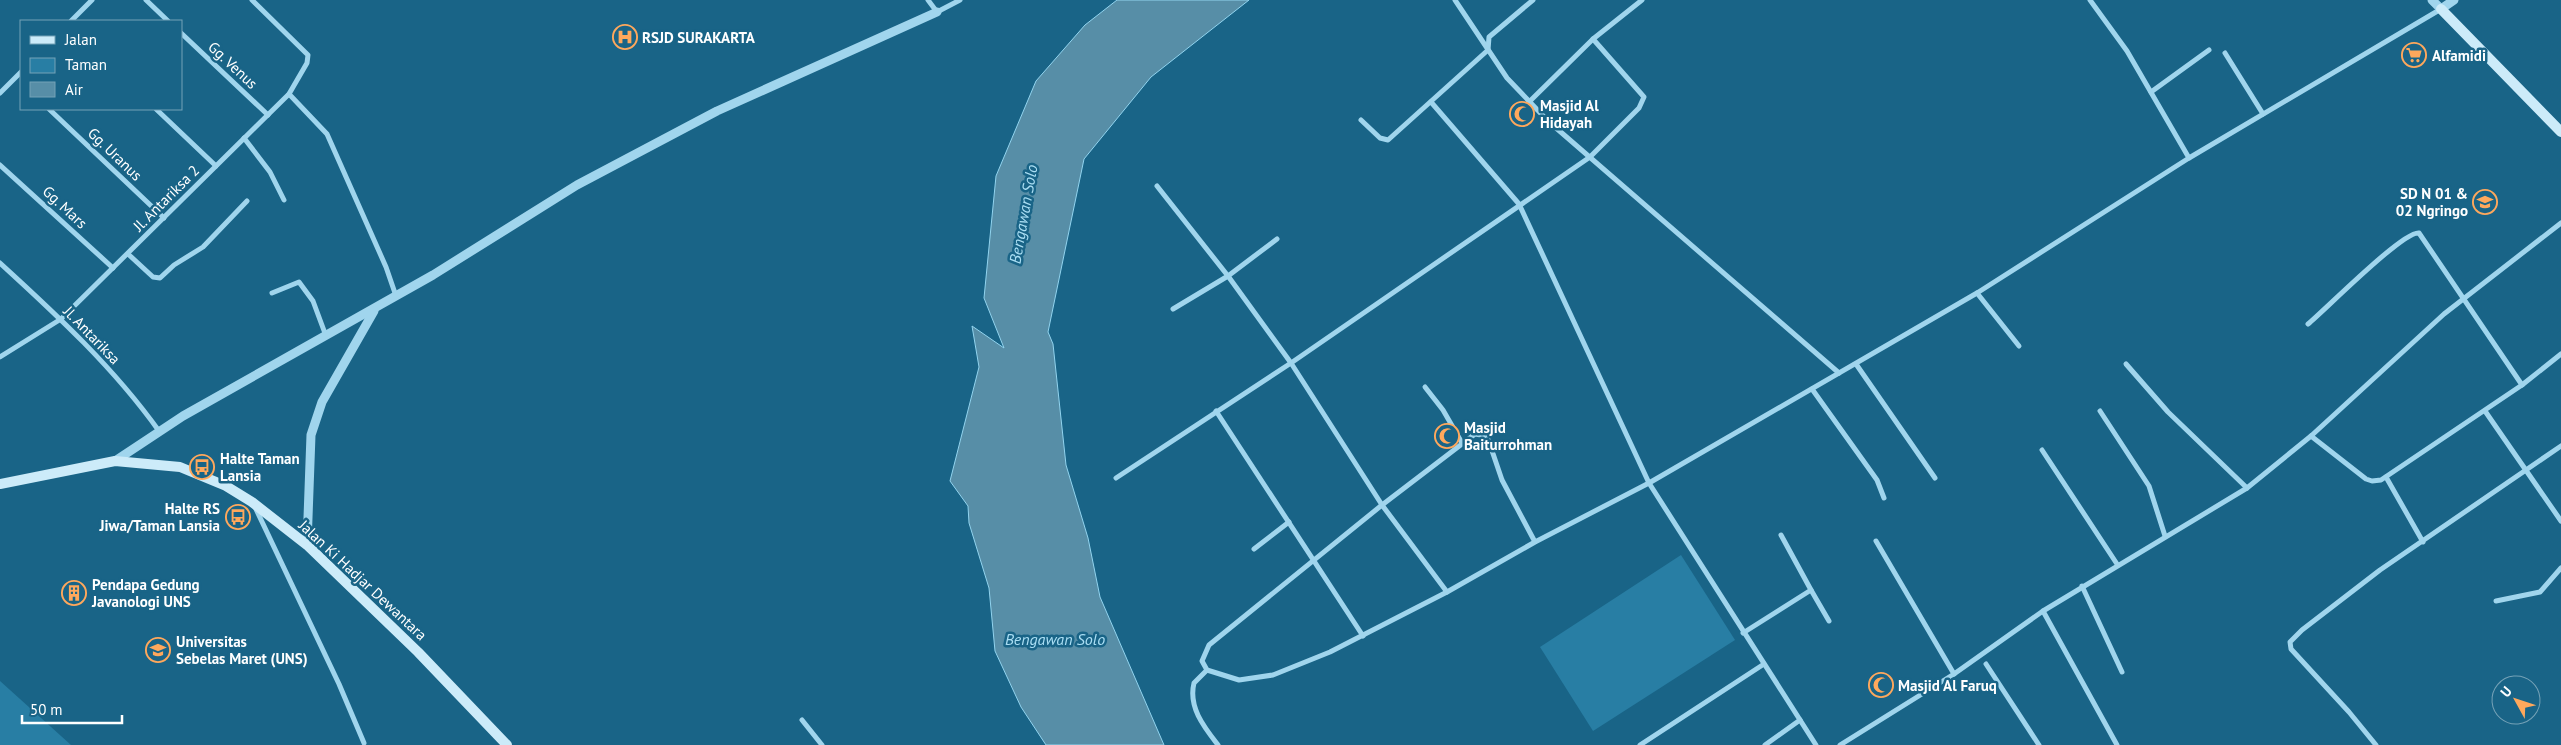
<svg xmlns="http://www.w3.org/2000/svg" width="2561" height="745" font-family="'PT Sans',sans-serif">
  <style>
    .green { fill: #287ea4 }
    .water { fill: #578ea7; stroke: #92d4ef }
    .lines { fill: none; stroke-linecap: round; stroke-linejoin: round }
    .minor { stroke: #a0d5ed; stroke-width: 5 }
    .tertiary { stroke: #a0d5ed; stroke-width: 9 }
    .secondary { stroke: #ccebf9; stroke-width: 10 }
    .labels { text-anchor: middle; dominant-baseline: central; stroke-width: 5; stroke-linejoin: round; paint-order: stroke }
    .poi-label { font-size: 15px; font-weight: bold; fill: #fff; stroke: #196487; text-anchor: start }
    .street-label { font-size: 15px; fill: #fff; stroke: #196487 }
    .water-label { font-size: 16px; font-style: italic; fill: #abdff4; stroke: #196487 }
  </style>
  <rect width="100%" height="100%" fill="#196487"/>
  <!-- green -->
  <g class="green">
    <polygon points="1681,555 1735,640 1593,731 1540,647"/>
    <polygon points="0,681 71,745 0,745"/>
  </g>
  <!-- water -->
  <polygon class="water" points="1117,0 1249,0 1151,77 1084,159 1048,332 1053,344 1066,465 1088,538 1100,597 1164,745 1046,745 1021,707 995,651 989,588 969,523 968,506 950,481 979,367 972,326 1004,348 984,298 996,176 1036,81 1085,25"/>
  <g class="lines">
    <!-- minor -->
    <g class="minor">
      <polyline points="146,0 168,21"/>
      <polyline points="928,0 937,12 960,0"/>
      <polyline points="1455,0 1507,78 1548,121 1839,373"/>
      <polyline points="2090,0 2127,51 2189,158"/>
      <polyline points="71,21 92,0"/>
      <polyline points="181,33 268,115"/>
      <polyline points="2225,53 2263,114"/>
      <polyline points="2151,92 2209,50"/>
      <polyline points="0,93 21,72"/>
      <polyline points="289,94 327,134 386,267 396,296"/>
      <polyline points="1431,102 1519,204 1649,483 1816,745"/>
      <polyline points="1529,102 1593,39 1642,0"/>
      <polyline points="49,109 164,218"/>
      <polyline points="156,109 216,166"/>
      <polyline points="1361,120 1380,138 1388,140 1488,50 1489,37 1533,0"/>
      <polyline points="244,138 270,172 284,200"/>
      <polyline points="0,165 113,268"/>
      <polyline points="1157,186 1228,276 1291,363 1382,505 1447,592"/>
      <polyline points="128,254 153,277 160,278 174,265 203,247 247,201"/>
      <path d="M0,263C57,315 114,368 159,431"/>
      <polyline points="272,293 299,282 313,301 326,336"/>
      <polyline points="1977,293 2019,346"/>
      <polyline points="1173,309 1228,276 1277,239"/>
      <path d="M2308,324C2325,310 2404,230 2419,233L2522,385L2381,480L2372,481L2366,479L2311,436"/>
      <polyline points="0,357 61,319 289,94 307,63 308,55 252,0"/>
      <polyline points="1856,364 1935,478"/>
      <polyline points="2126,364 2168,412 2247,488"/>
      <polyline points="2522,385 2561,354"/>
      <polyline points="1425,387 1443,410 1462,443"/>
      <polyline points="1812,389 1877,480 1884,498"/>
      <polyline points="1216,411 1363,636"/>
      <polyline points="2100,411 2149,486 2165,536"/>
      <polyline points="2485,411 2561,521"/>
      <polyline points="2042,450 2117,564"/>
      <polyline points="2386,477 2423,542"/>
      <polyline points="1116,478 1291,363 1590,157 1639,108 1644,97 1593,39"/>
      <polyline points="255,507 339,684 364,743"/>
      <polyline points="1876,541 1954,674"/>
      <polyline points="1535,542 1502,480 1487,436 1475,434 1382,505 1209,645 1202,661 1207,670 1239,680 1273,675 1330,652 1447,592 1535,542 1649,483 1977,293 2189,158 2441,9"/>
      <polyline points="1254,549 1289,522"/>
      <polyline points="2082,586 2122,672"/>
      <polyline points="1811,590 1829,621"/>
      <polyline points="2496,601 2540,592 2561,568"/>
      <polyline points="2043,611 2117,745"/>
      <polyline points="1743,633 1811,590 1781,535"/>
      <polyline points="1986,664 2039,745"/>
      <path d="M1207,670L1194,683C1188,707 1204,727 1218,745"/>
      <polyline points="802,720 822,745"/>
      <polyline points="1640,745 1764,664"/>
      <polyline points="1765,745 1800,720"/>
      <polyline points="1840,745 1954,674 2043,611 2247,488 2311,436 2444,314 2561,223"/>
      <polyline points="2376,745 2349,712 2291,649 2290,642 2302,630 2380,570 2561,446"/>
    </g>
    <!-- tertiary -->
    <g class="tertiary">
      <polyline points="2432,0 2441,9 2454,0"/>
      <polyline points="115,461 183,416 433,275 577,185 717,111 937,12"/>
      <polyline points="307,545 311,435 322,402 374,311"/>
    </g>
    <!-- secondary -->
    <g class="secondary">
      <polyline points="2441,9 2561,132"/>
      <polyline points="0,484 115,461 180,467 226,486 252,502 307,545 418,652 507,745"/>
    </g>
  </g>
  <!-- icons -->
  <defs>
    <symbol id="hospital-ring" viewBox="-11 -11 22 22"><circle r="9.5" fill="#196487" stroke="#ffa85c" stroke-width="1.5"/><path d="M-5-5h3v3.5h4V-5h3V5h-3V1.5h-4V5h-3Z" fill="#ffa85c"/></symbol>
    <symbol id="supermarket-ring" viewBox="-11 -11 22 22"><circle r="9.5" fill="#196487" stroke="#ffa85c" stroke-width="1.5"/><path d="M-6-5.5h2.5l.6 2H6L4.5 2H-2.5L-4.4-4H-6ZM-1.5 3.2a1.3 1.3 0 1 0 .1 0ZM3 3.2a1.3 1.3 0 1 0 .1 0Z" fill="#ffa85c"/></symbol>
    <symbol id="mosque-ring" viewBox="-11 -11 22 22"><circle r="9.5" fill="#196487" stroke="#ffa85c" stroke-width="1.5"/><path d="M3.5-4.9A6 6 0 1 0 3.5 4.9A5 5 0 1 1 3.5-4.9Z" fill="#ffa85c"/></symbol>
    <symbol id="school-ring" viewBox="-11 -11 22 22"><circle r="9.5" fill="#196487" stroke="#ffa85c" stroke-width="1.5"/><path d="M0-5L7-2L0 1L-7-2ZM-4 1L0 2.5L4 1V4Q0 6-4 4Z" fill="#ffa85c"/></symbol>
    <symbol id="bus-ring" viewBox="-11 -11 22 22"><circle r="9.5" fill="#196487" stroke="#ffa85c" stroke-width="1.5"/><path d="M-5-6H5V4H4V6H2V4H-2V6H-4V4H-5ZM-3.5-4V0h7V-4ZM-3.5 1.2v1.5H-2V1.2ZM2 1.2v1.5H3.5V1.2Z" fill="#ffa85c"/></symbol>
    <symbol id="building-ring" viewBox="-11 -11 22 22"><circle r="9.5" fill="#196487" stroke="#ffa85c" stroke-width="1.5"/><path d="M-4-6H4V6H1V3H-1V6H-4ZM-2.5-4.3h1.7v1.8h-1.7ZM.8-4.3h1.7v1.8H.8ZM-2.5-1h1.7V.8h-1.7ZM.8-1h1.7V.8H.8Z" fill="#ffa85c"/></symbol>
    <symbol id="university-ring" viewBox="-11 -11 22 22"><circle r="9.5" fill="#196487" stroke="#ffa85c" stroke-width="1.5"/><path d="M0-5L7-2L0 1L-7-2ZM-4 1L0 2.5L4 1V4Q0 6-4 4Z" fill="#ffa85c"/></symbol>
  </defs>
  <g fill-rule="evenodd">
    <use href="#hospital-ring" x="611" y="23" width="28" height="28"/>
    <use href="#supermarket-ring" x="2400" y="41" width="28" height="28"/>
    <use href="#mosque-ring" x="1508" y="100" width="28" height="28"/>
    <use href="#school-ring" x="2471" y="188" width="28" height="28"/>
    <use href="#mosque-ring" x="1433" y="422" width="28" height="28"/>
    <use href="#bus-ring" x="188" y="453" width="28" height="28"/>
    <use href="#bus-ring" x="224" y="503" width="28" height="28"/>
    <use href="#building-ring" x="60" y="579" width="28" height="28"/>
    <use href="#university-ring" x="144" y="636" width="28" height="28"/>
    <use href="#mosque-ring" x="1867" y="671" width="28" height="28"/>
  </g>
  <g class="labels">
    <!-- poi labels -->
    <g class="poi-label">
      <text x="642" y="37">RSJD SURAKARTA</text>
      <text x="2432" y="55">Alfamidi</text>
      <text x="1540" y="105">Masjid Al<tspan x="1540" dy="17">Hidayah</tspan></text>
      <text x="2468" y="193" text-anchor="end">SD N 01 &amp;<tspan x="2468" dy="17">02 Ngringo</tspan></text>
      <text x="1464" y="427">Masjid<tspan x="1464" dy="17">Baiturrohman</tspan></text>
      <text x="220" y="458">Halte Taman<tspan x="220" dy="17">Lansia</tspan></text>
      <text x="220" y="508" text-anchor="end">Halte RS<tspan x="220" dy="17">Jiwa/Taman Lansia</tspan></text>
      <text x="92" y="584">Pendapa Gedung<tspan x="92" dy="17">Javanologi UNS</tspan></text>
      <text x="176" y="641">Universitas<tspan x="176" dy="17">Sebelas Maret (UNS)</tspan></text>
      <text x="1898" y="685">Masjid Al Faruq</text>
    </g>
    <!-- street labels -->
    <g class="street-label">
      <text transform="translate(233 65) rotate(43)">Gg. Venus</text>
      <text transform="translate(115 154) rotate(44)">Gg. Uranus</text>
      <text transform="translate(166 198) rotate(-45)">Jl. Antariksa 2</text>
      <text transform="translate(65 207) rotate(43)">Gg. Mars</text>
      <text transform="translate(92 335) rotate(46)">Jl. Antariksa</text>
      <text transform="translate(363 580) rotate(43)">Jalan Ki Hadjar Dewantara</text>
    </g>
    <!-- water labels -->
    <g class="water-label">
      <text transform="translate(1023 214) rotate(-80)">Bengawan Solo</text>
      <text x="1055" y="639">Bengawan Solo</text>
    </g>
  </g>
  <!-- legend -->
  <rect x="20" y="20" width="162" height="90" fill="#196487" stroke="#75a2b7"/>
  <rect x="30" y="36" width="25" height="8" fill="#ccebf9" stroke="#75a2b7"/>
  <text x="65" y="45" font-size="15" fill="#ffffff">Jalan</text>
  <rect x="30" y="58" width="25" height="15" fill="#287ea4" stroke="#75a2b7"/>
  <text x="65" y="70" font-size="15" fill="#ffffff">Taman</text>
  <rect x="30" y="82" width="25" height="15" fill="#578ea7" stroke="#75a2b7"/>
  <text x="65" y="95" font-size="15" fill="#ffffff">Air</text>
  <!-- north arrow -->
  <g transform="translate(2516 700) rotate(310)"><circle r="24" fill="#196487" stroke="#75a2b7"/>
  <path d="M0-4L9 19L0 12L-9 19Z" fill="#ffa85c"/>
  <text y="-8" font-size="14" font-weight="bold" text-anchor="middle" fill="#ffffff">U</text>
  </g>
  <!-- scale -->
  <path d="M22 715v8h100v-8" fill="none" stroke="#ffffff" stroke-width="2.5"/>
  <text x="30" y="715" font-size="15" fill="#ffffff" stroke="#196487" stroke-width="4" paint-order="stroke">50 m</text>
</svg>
